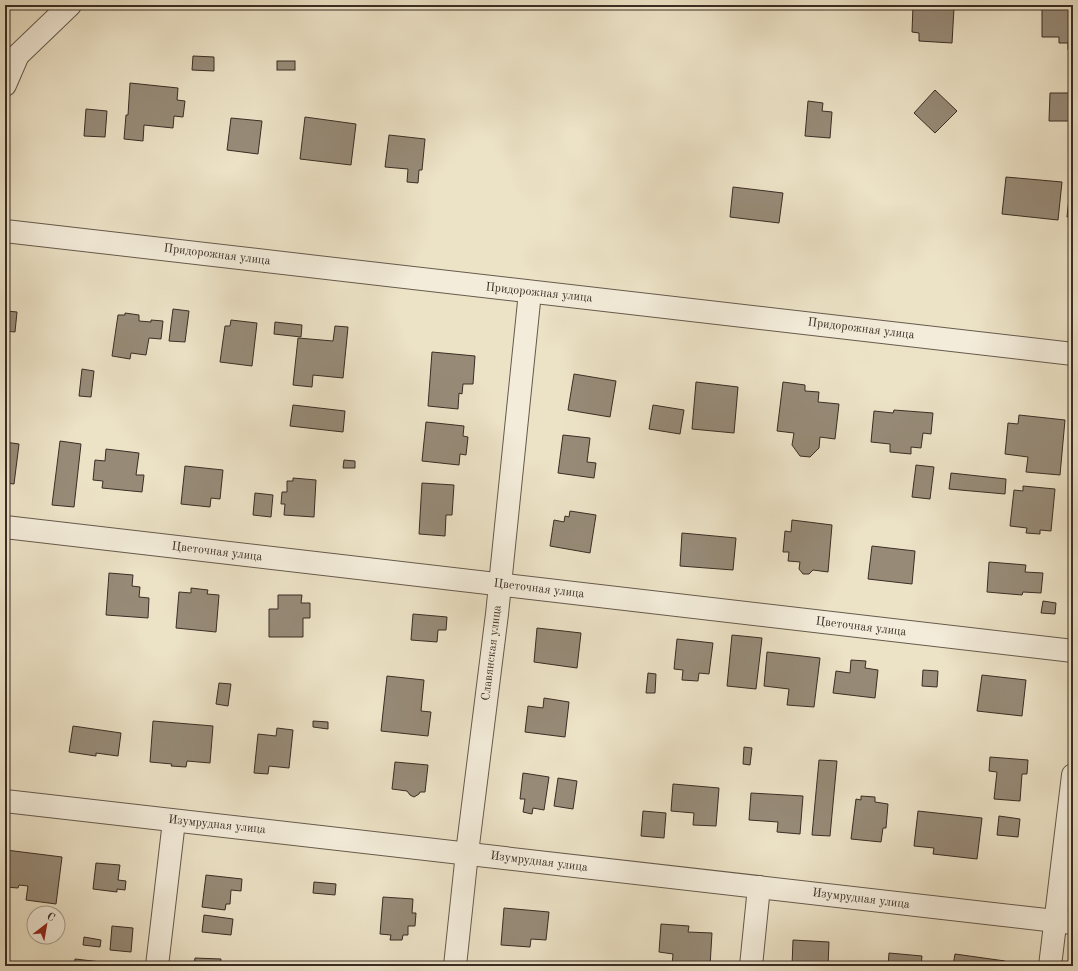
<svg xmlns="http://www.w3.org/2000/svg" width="1078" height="971" font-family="'Old Standard TT',serif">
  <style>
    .building { fill: #978b78; stroke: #3a2d24 }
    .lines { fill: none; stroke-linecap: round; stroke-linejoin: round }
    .minor-casing { stroke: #665a4c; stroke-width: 24 }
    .minor { stroke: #f3ecda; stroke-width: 22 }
    .labels { text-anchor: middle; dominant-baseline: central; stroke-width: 3.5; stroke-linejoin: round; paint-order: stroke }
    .street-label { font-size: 12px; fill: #3a2d24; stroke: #f3ecda }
  </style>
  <rect width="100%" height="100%" fill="#ece2c6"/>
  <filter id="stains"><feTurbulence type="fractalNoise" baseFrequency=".005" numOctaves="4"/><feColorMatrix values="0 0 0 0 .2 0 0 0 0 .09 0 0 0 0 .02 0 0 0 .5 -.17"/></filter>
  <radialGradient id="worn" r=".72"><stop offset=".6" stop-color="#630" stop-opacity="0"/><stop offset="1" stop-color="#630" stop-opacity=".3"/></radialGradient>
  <!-- building -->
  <g class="building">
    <polygon points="1042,5 1073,5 1073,50 1068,50 1068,43 1059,43 1059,37 1042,37"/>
    <polygon points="913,6 954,8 952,43 919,41 919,33 912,32"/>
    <polygon points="193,56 214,57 214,71 192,70"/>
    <rect x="277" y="61" width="18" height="9"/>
    <polygon points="130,83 178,88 177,100 185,101 183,117 174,116 173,128 144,125 143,141 124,139 126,115 128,115"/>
    <polygon points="935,90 957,111 935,133 914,113"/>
    <polygon points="1050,93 1073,93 1073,121 1049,121"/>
    <polygon points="808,101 823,103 822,111 832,112 830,138 805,136"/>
    <polygon points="86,109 107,111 105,137 84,136"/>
    <polygon points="305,117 356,124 351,165 300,159"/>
    <polygon points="231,118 262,121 258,154 227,150"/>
    <polygon points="389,135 425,139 422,170 419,170 418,183 407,182 408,169 385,167"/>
    <polygon points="1006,177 1062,182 1058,220 1002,214"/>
    <polygon points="733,187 783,193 779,223 730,217"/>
    <polygon points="1070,188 1073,188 1073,217 1067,217"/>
    <polygon points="5,302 8,302 7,311 17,312 15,332 5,331"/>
    <polygon points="173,309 189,311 185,342 169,341"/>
    <polygon points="125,313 139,315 139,321 151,322 151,320 163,321 161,339 149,338 146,355 131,353 130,359 112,356 118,315 125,315"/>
    <polygon points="231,320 257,323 252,366 220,362 225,326 230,326"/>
    <polygon points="275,322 302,325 301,337 274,334"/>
    <polygon points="335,326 348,327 343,378 313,375 312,387 293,385 298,338 333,341"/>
    <polygon points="432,352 475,356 473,384 463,384 462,394 459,393 458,409 428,406"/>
    <polygon points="82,369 94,371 91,397 79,396"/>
    <polygon points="574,374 616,381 610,417 568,410"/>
    <polygon points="696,382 738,387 734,433 692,429"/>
    <polygon points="783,382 805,385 805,391 819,392 818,402 839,404 835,439 820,437 819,448 810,457 800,456 792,445 794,433 777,431"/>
    <polygon points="5,391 9,391 7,409 5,409"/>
    <polygon points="293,405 345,411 343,432 290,426"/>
    <polygon points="653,405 684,410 680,434 649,429"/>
    <polygon points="894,410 933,413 931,434 923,433 921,448 911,447 911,454 890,452 890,444 871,442 874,411 893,413"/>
    <polygon points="1019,415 1065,420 1060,475 1026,472 1028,457 1005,454 1008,423 1018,424"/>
    <polygon points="426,422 464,426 463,436 468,437 466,455 460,454 459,465 422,461"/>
    <polygon points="563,435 590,438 587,462 596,463 594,478 558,473"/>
    <polygon points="60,441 81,444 74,507 52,505"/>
    <polygon points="5,442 19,444 14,484 5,483"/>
    <polygon points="106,449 139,453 136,475 144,475 142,492 102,488 103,481 93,480 95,460 105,461"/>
    <polygon points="344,460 355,461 355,468 343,468"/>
    <polygon points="916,465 934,467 930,499 912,497"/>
    <polygon points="185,466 223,470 220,499 211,498 210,507 181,504"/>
    <polygon points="951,473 1006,479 1005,494 949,489"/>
    <polygon points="293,478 316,480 314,517 284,515 285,504 281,504 282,492 287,492 287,481 293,481"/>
    <polygon points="422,483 454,485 452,515 446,515 445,536 419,534"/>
    <polygon points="1023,486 1055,489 1051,531 1040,530 1040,534 1026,533 1027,528 1010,526 1014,490 1023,491"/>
    <polygon points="255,493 273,495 271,517 253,515"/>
    <polygon points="570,511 596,515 590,553 550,546 554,520 564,522 565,516 569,517"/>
    <polygon points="792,520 832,525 828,572 813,570 809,574 803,574 799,569 800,562 788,561 789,552 783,552 785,531 791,532"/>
    <polygon points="682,533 736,538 733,570 680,566"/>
    <polygon points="872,546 915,551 912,584 868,579"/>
    <polygon points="989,562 1026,565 1025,572 1043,573 1041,593 1023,592 1022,595 987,592"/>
    <polygon points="109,573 133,575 132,586 140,587 139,597 149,598 148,618 106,615"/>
    <polygon points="191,588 208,590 207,594 219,595 216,632 176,628 179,592 191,593"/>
    <polygon points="278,595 302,595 301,603 310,603 310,618 303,618 303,637 269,637 269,609 278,609"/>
    <polygon points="1043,601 1056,603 1055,614 1041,613"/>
    <polygon points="413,614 447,617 446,630 438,630 437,642 411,640"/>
    <polygon points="537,628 581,633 577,668 534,662"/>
    <polygon points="732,635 762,638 756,689 727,686"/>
    <polygon points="677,639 713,643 709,674 699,673 698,681 682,680 683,670 674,669"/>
    <polygon points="767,652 820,658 814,707 787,705 789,689 764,686"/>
    <polygon points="851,660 866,661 865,668 878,670 875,698 833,693 836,671 850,673"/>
    <polygon points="923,670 938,671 937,687 922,686"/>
    <polygon points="648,673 656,674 655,693 646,693"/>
    <polygon points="982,675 1026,680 1022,716 977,711"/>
    <polygon points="387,676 424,680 421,711 431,712 428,736 381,731"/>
    <polygon points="219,683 231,684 228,706 216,704"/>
    <polygon points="544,698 569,702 565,737 525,732 528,706 543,708"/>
    <polygon points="153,721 213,726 210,763 187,761 186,767 171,766 172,764 150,762"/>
    <polygon points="313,721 328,722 328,729 313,727"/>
    <polygon points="73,726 121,733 118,756 96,753 96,756 69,752"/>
    <polygon points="277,728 293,730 289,768 269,766 268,774 254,773 258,734 276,736"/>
    <polygon points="744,747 752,748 750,765 743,764"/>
    <polygon points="990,757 1028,760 1027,774 1022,774 1020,801 994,799 997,772 989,771"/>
    <polygon points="819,760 837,761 830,836 812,835"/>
    <polygon points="395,762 428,765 425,792 420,792 419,794 414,797 410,795 407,791 392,789"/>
    <polygon points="523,773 549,777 544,810 533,808 532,814 523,812 525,799 520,799"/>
    <polygon points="558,778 577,781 573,809 554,806"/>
    <polygon points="673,784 719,788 716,826 693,825 694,813 671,811"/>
    <polygon points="751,793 803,796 800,834 777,832 778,822 749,820"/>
    <polygon points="861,796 875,797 875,802 888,804 886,828 883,828 881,842 851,839 856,799 861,800"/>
    <polygon points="643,811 666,813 664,838 641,836"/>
    <polygon points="918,811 982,818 977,859 933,854 934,848 914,846"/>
    <polygon points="999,816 1020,819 1018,837 997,835"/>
    <polygon points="6,850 62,857 56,904 26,900 28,886 19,885 18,888 6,887 5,861"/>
    <polygon points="96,863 120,865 118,880 126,881 125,890 117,889 117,892 93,889"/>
    <polygon points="206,875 242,879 241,891 231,890 230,904 226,904 225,910 202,907"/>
    <polygon points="314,882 336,884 335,895 313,893"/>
    <polygon points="383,897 413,899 412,913 416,913 415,926 408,926 408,935 403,935 402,940 390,940 391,935 380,934"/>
    <polygon points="504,908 549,912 546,940 531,939 530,947 501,945"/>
    <polygon points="204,915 233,919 231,935 202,932"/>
    <polygon points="661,924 689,926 688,932 712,933 710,966 672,966 673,954 659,952"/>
    <polygon points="112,926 133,928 131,952 110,950"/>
    <polygon points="84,937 101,940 100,947 83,945"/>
    <polygon points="793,940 829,942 828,966 792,966"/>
    <polygon points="889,953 922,956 921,966 888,966"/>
    <polygon points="955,954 1005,961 1004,966 953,966"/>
    <polygon points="195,958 221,959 220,966 194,966"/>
    <polygon points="75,959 110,963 110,966 74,966"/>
  </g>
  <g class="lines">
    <defs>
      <g id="minor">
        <polyline points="5,85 18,55 70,5"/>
        <polyline points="5,231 1073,354"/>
        <polyline points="5,527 1073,651"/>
        <polyline points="5,801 1073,923"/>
        <polyline points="157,966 174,821"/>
        <polyline points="455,966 467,853 497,614 530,292"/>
        <polyline points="751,966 759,887"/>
        <polyline points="1050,966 1073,775"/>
      </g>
    </defs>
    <!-- minor casing -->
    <use href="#minor" class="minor-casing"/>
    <!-- minor -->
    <use href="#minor" class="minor"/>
  </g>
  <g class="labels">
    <!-- street labels -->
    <g class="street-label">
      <text transform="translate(217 255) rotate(7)">Придорожная улица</text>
      <text transform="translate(539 293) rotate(6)">Придорожная улица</text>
      <text transform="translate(861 329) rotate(7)">Придорожная улица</text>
      <text transform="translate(217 552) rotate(7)">Цветочная улица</text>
      <text transform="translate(539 589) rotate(7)">Цветочная улица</text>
      <text transform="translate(861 627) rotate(7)">Цветочная улица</text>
      <text transform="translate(492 653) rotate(-83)">Славянская улица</text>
      <text transform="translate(217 825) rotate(6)">Изумрудная улица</text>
      <text transform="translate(539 862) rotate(7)">Изумрудная улица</text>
      <text transform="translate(861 899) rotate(7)">Изумрудная улица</text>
    </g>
  </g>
  <!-- margin -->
  <rect width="1078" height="971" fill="none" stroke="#ece2c6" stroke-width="20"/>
  <rect x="6" y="6" width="1066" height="959" fill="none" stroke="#3a2d24" stroke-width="2"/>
  <rect x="10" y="10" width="1058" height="951" fill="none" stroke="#3a2d24"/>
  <!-- north arrow -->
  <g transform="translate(46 925) rotate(31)"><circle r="19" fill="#f3ecda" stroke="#a9a091"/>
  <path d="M0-3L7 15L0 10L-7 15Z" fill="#8f2418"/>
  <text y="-6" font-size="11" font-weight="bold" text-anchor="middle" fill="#3a2d24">С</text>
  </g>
  <rect width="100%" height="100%" filter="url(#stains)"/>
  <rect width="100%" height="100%" fill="url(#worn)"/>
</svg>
